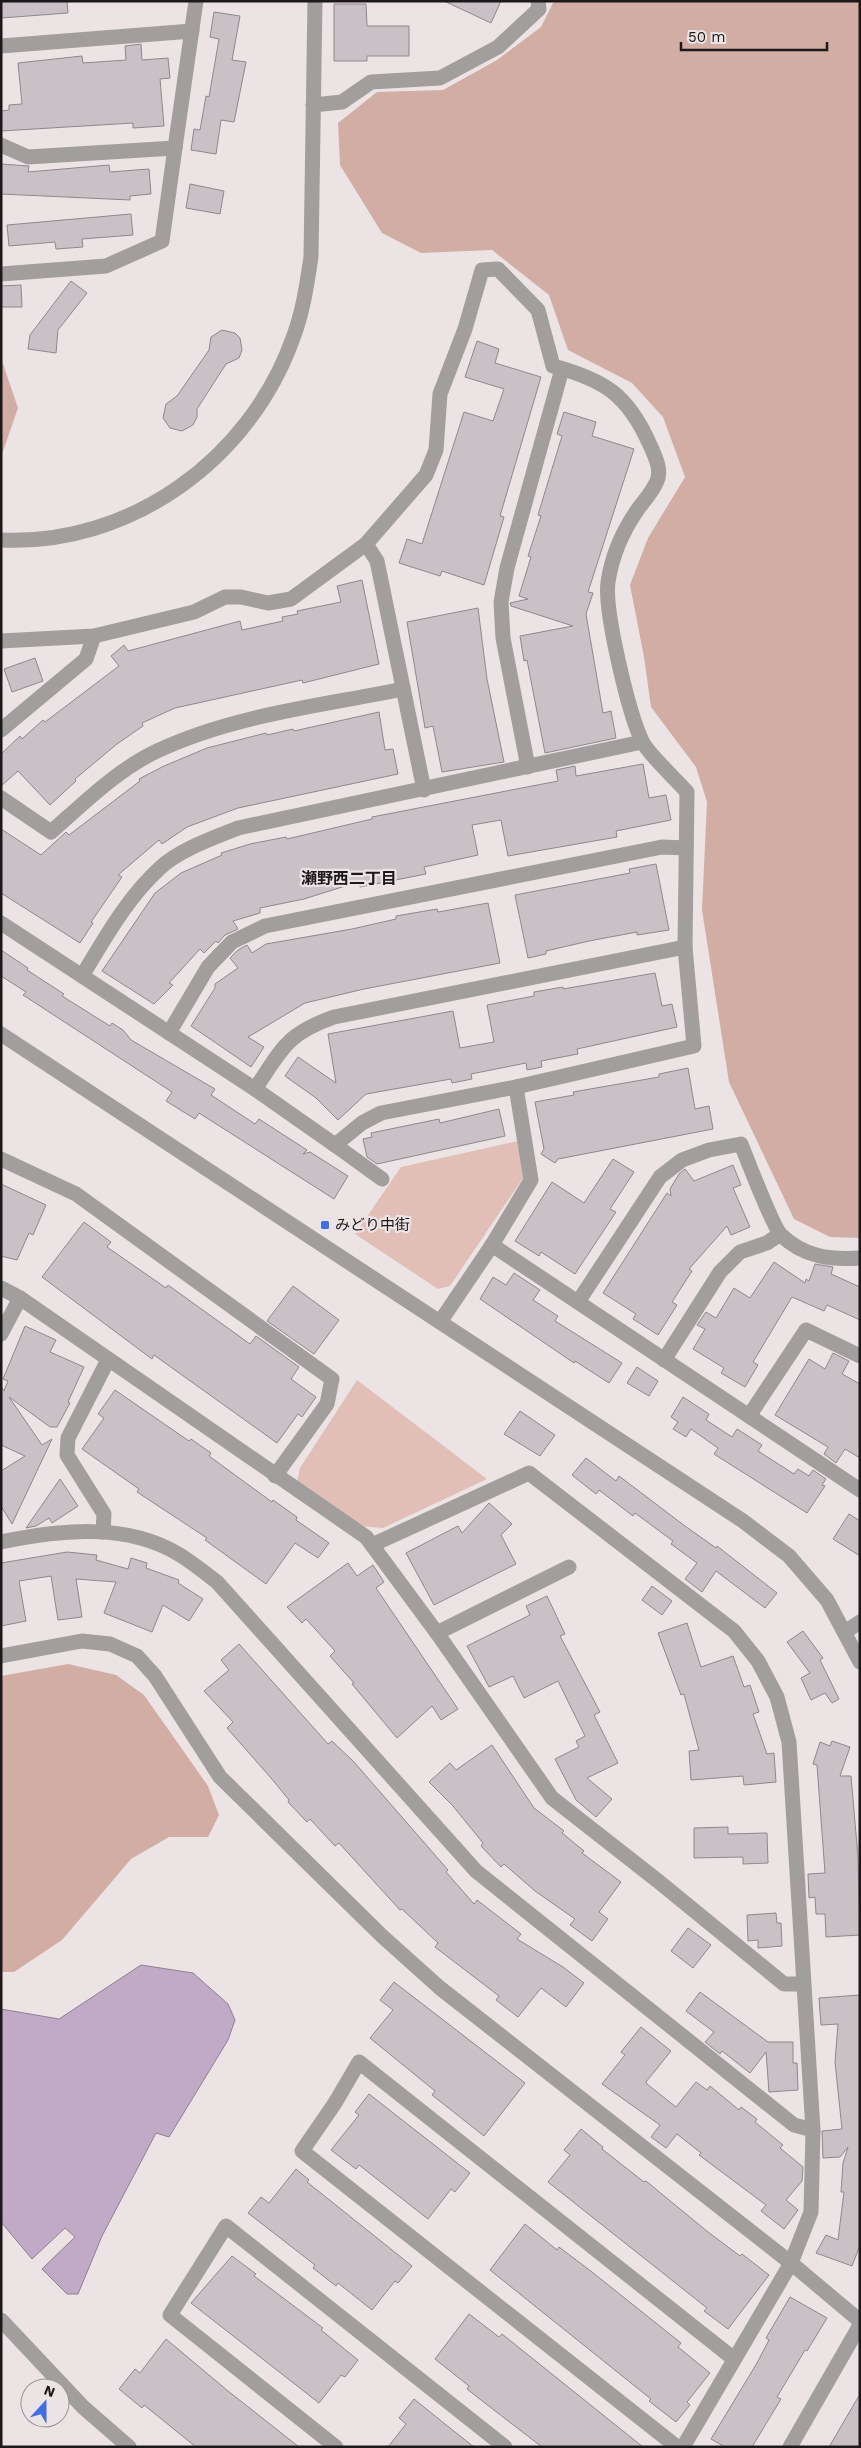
<svg xmlns="http://www.w3.org/2000/svg" width="861" height="2448" font-family="'Work Sans','Noto Sans JP',sans-serif">
  <style>
    .green { fill: #e1bfb6 }
    .forest { fill: #d2ada4 }
    .water { fill: #c1aac5; stroke: #907e92 }
    .building { fill: #c9c1c6; stroke: #8e888c }
    .lines { fill: none; stroke-linecap: round; stroke-linejoin: round }
    .minor { stroke: #a29e9e; stroke-width: 15 }
    .poi-dot { fill: #426edf; stroke: #ece3e5; stroke-width: 2 }
    .labels { text-anchor: middle; dominant-baseline: central; stroke-width: 4.5; stroke-linejoin: round; paint-order: stroke }
    .poi-label { font-size: 15px; fill: #1c191a; stroke: #ece3e5; text-anchor: start }
    .neighbourhood-label { font-size: 16px; font-weight: bold; fill: #1c191a; stroke: #ece3e5 }
  </style>
  <rect width="100%" height="100%" fill="#ece3e5"/>
  <!-- green -->
  <g class="green">
    <polygon points="518,1141 523,1178 450,1286 438,1289 355,1234 401,1167"/>
    <polygon points="357,1380 487,1479 383,1528 361,1526 297,1482 300,1468"/>
  </g>
  <!-- forest -->
  <g class="forest">
    <polygon points="554,1 860,1 860,1238 830,1237 794,1219 729,1082 702,910 707,802 696,767 651,707 644,657 630,585 648,538 685,477 663,417 632,383 568,350 549,295 492,250 421,253 382,233 340,165 338,123 377,92 443,90 497,60 541,27"/>
    <polygon points="1,358 18,408 1,457"/>
    <polygon points="68,1664 116,1675 144,1695 208,1786 219,1815 208,1837 169,1837 131,1859 62,1940 14,1972 1,1972 1,1676"/>
  </g>
  <!-- water -->
  <polygon class="water" points="141,1965 193,1973 228,2004 235,2020 228,2040 169,2137 156,2133 102,2236 78,2294 67,2294 42,2269 75,2237 65,2228 32,2259 1,2222 1,2009 59,2019"/>
  <!-- building -->
  <g class="building">
    <polygon points="1,1 67,1 68,13 1,18"/>
    <polygon points="444,1 501,1 491,23"/>
    <polygon points="334,4 366,4 367,26 409,26 409,56 367,56 367,61 334,61"/>
    <polygon points="214,12 240,16 232,60 246,62 234,122 221,120 216,154 191,150 194,129 200,130 206,96 209,97 219,39 210,37"/>
    <polygon points="141,44 142,60 168,58 170,78 160,79 164,126 133,128 133,123 1,131 1,111 9,110 9,105 22,104 18,63 82,56 83,63 126,60 125,46"/>
    <polygon points="1,164 29,166 28,172 109,165 110,172 149,169 151,194 130,196 130,200 1,194"/>
    <polygon points="190,184 224,191 220,214 186,208"/>
    <polygon points="131,214 133,235 82,239 83,247 56,249 55,242 9,246 7,225"/>
    <polygon points="71,281 87,293 58,330 56,353 28,349 30,335"/>
    <polygon points="21,285 22,307 1,307 1,286"/>
    <polygon points="222,330 235,333 240,338 242,350 239,358 226,364 197,409 197,417 193,425 182,431 170,428 163,418 166,404 177,396 209,350 211,337"/>
    <polygon points="477,341 499,349 495,363 541,377 500,516 504,517 484,585 442,571 440,576 399,563 407,539 422,544 464,412 493,421 504,389 465,377"/>
    <polygon points="564,412 596,422 592,436 634,449 588,592 593,593 586,614 603,713 611,711 616,738 545,753 527,660 524,661 520,636 573,626 511,606 510,603 528,599 519,596 531,557 528,556 541,516 538,515 562,436 557,434"/>
    <polygon points="362,580 379,664 303,683 302,680 175,708 142,723 143,726 117,744 75,779 76,781 50,805 18,771 1,786 1,754 20,736 22,739 43,720 45,722 119,666 111,656 124,645 128,651 240,621 242,630 283,621 282,617 298,614 297,611 341,602 337,586"/>
    <polygon points="478,608 487,679 504,762 442,772 433,726 425,728 407,622"/>
    <polygon points="35,658 43,681 12,692 4,669"/>
    <polygon points="379,712 385,750 393,749 398,774 238,808 187,827 162,844 159,840 118,875 122,877 91,922 93,923 80,943 1,893 1,829 41,855 66,832 69,835 140,781 139,779 164,766 207,748 266,733 267,735 293,729 294,731"/>
    <polygon points="643,764 649,798 666,795 671,820 616,831 617,837 508,856 501,820 472,825 478,855 424,867 426,874 360,887 358,882 304,899 260,908 260,913 233,921 238,929 225,935 218,943 216,941 204,953 200,949 169,983 173,985 154,1004 102,971 155,893 181,873 222,855 221,853 250,844 286,837 287,839 372,819 372,817 558,781 556,770 575,766 576,776"/>
    <polygon points="656,864 669,930 637,935 637,932 589,941 546,951 546,954 528,958 515,895 630,873 629,869"/>
    <polygon points="488,903 500,963 364,989 305,1003 248,1037 264,1047 251,1067 191,1026 215,988 215,984 238,968 230,958 238,950 247,945 252,953 266,944 352,929 396,919 396,916 437,909 438,912"/>
    <polygon points="1,950 28,968 27,970 64,994 62,996 110,1026 112,1023 123,1030 131,1040 215,1089 211,1095 255,1124 259,1119 307,1150 303,1154 310,1152 348,1176 334,1199 199,1113 195,1119 166,1101 172,1092 23,995 26,992 1,976"/>
    <polygon points="655,973 662,1006 672,1004 677,1027 577,1049 578,1054 541,1061 542,1067 527,1070 526,1063 471,1074 472,1079 452,1083 451,1079 366,1094 338,1120 316,1098 285,1076 298,1057 336,1083 328,1034 453,1011 460,1048 494,1042 487,1005 534,996 534,992 563,987 563,989"/>
    <polygon points="688,1068 695,1109 709,1106 713,1129 558,1159 555,1163 541,1154 544,1149 535,1102 574,1095 573,1092 659,1077 659,1074"/>
    <polygon points="499,1109 505,1136 377,1164 367,1157 363,1139 372,1137 371,1133 439,1119 440,1123"/>
    <polygon points="613,1159 634,1172 610,1209 616,1212 575,1274 541,1252 539,1256 515,1241 552,1182 584,1203"/>
    <polygon points="733,1165 741,1185 733,1188 750,1227 731,1235 727,1226 689,1269 692,1271 672,1302 677,1305 658,1335 633,1319 636,1314 603,1293 667,1193 671,1196 670,1189 679,1174 685,1169 694,1181"/>
    <polygon points="1,1184 46,1205 33,1235 29,1233 17,1260 1,1256"/>
    <polygon points="84,1222 111,1242 107,1247 166,1288 168,1285 250,1344 256,1336 299,1367 291,1379 316,1397 302,1417 298,1414 277,1443 154,1355 152,1359 42,1277"/>
    <polygon points="774,1262 805,1283 806,1279 809,1281 815,1264 833,1267 831,1274 860,1287 860,1320 827,1305 824,1311 792,1297 753,1362 758,1365 745,1387 721,1373 724,1368 693,1349 705,1329 697,1325 706,1312 716,1318 734,1288 750,1298"/>
    <polygon points="514,1273 540,1290 533,1300 558,1316 555,1321 622,1363 609,1383 575,1361 574,1363 480,1299 493,1277 506,1285"/>
    <polygon points="293,1286 339,1320 314,1354 267,1321"/>
    <polygon points="25,1326 56,1340 50,1352 84,1367 68,1402 70,1403 57,1427 50,1427 9,1397 42,1445 52,1439 12,1524 1,1506 1,1471 25,1456 1,1445 1,1386 4,1391 8,1381 3,1379"/>
    <polygon points="833,1353 849,1361 842,1374 860,1384 860,1458 845,1449 836,1463 824,1454 828,1447 775,1415 809,1359 825,1369"/>
    <polygon points="637,1367 658,1381 649,1396 627,1383"/>
    <polygon points="115,1390 189,1441 191,1439 211,1453 209,1456 272,1502 273,1500 297,1517 296,1520 329,1543 318,1558 295,1543 266,1584 205,1540 207,1538 137,1492 139,1489 82,1449 104,1418 98,1414"/>
    <polygon points="683,1397 709,1414 706,1420 732,1437 737,1429 762,1445 758,1451 794,1474 798,1469 809,1476 813,1470 826,1479 822,1485 825,1486 807,1513 714,1454 718,1448 691,1429 686,1437 673,1429 678,1422 671,1417"/>
    <polygon points="520,1411 555,1435 540,1456 504,1434"/>
    <polygon points="586,1458 616,1481 619,1476 685,1526 716,1548 717,1546 777,1593 765,1608 716,1571 702,1592 685,1579 697,1563 671,1544 673,1541 635,1513 633,1516 599,1490 596,1494 572,1475"/>
    <polygon points="60,1479 78,1506 52,1523 49,1518 36,1526 26,1528"/>
    <polygon points="489,1503 512,1524 501,1535 516,1564 434,1605 406,1553 458,1526 462,1533"/>
    <polygon points="849,1514 860,1521 860,1556 833,1539"/>
    <polygon points="67,1552 97,1555 96,1560 128,1569 131,1558 147,1563 146,1568 179,1580 178,1583 203,1599 189,1621 163,1605 152,1632 104,1613 116,1582 76,1579 82,1617 58,1620 51,1576 19,1581 26,1621 1,1626 1,1563"/>
    <polygon points="348,1563 357,1576 373,1565 384,1582 376,1588 458,1709 441,1720 432,1706 397,1738 352,1684 354,1683 330,1656 335,1651 306,1619 302,1623 287,1607"/>
    <polygon points="652,1586 672,1601 662,1615 642,1600"/>
    <polygon points="547,1596 565,1634 560,1636 600,1712 594,1715 618,1763 587,1778 612,1799 596,1817 576,1800 555,1759 579,1747 576,1741 585,1736 558,1681 524,1698 513,1676 489,1687 467,1646 530,1615 526,1606"/>
    <polygon points="687,1623 701,1667 733,1656 744,1687 750,1685 759,1712 753,1714 767,1754 774,1753 776,1782 744,1785 743,1776 691,1780 689,1751 699,1750 684,1694 681,1695 658,1633"/>
    <polygon points="803,1631 823,1658 820,1660 839,1699 832,1703 825,1693 811,1700 801,1678 810,1673 787,1642"/>
    <polygon points="239,1644 328,1744 332,1741 354,1762 448,1870 446,1872 474,1904 477,1900 521,1934 517,1939 563,1967 584,1983 566,2007 541,1988 518,2017 496,2000 499,1996 435,1947 438,1943 402,1909 400,1910 339,1843 335,1846 310,1819 307,1822 288,1802 289,1800 271,1778 227,1728 233,1722 204,1691 229,1670 221,1660"/>
    <polygon points="832,1741 850,1747 840,1776 851,1776 858,1857 860,1935 826,1937 825,1914 816,1914 815,1897 809,1898 808,1874 825,1873 817,1765 813,1764 820,1742 830,1746"/>
    <polygon points="492,1745 534,1808 564,1831 562,1833 584,1851 582,1853 621,1882 599,1912 608,1919 592,1941 570,1925 575,1919 535,1891 504,1864 501,1867 481,1846 483,1843 453,1806 429,1782 450,1763 456,1770"/>
    <polygon points="728,1827 728,1834 767,1833 768,1863 743,1864 743,1857 694,1858 694,1828"/>
    <polygon points="776,1913 777,1923 781,1923 782,1946 758,1948 758,1940 748,1941 747,1915"/>
    <polygon points="688,1928 711,1945 693,1968 671,1951"/>
    <polygon points="394,1982 525,2083 484,2136 432,2095 435,2091 370,2038 393,2010 380,2000"/>
    <polygon points="700,1992 768,2042 793,2042 793,2063 797,2063 798,2090 769,2092 766,2052 750,2073 722,2051 720,2054 705,2042 714,2032 686,2011"/>
    <polygon points="860,1995 860,2245 852,2266 816,2253 826,2235 838,2240 844,2192 841,2192 843,2163 848,2147 840,2157 823,2158 822,2131 842,2129 835,2062 838,2024 821,2025 819,1998"/>
    <polygon points="641,2027 671,2051 646,2082 647,2084 676,2107 696,2082 707,2090 710,2086 739,2110 741,2107 757,2119 755,2122 783,2145 780,2148 803,2167 802,2181 786,2200 798,2210 784,2229 761,2211 766,2205 699,2155 701,2153 677,2134 666,2148 651,2137 660,2125 602,2084 625,2055 621,2052"/>
    <polygon points="369,2094 470,2173 455,2192 451,2189 428,2219 359,2165 356,2169 331,2150 359,2115 355,2112"/>
    <polygon points="581,2129 603,2147 602,2149 644,2182 646,2181 708,2232 740,2256 742,2254 769,2275 728,2329 704,2311 707,2308 548,2182 570,2155 564,2150"/>
    <polygon points="296,2169 309,2180 307,2182 412,2266 398,2283 395,2281 372,2310 338,2283 336,2286 313,2268 315,2265 248,2213 261,2197 269,2203"/>
    <polygon points="525,2224 557,2250 559,2247 592,2272 681,2343 678,2347 710,2373 687,2402 690,2405 676,2422 649,2401 651,2399 490,2270"/>
    <polygon points="232,2256 256,2274 254,2276 323,2328 321,2330 358,2360 345,2377 341,2375 319,2403 191,2303"/>
    <polygon points="790,2297 827,2318 807,2351 805,2350 777,2397 781,2399 752,2447 725,2447 711,2439 757,2363 769,2340 766,2338"/>
    <polygon points="469,2314 499,2337 502,2334 643,2447 542,2447 490,2407 467,2389 469,2386 435,2359"/>
    <polygon points="166,2339 228,2391 299,2447 196,2447 144,2405 142,2408 119,2389 135,2369 140,2373"/>
    <polygon points="860,2394 860,2447 829,2447"/>
    <polygon points="414,2399 445,2424 474,2447 388,2447 406,2424 399,2418"/>
  </g>
  <g class="lines">
    <!-- minor -->
    <g class="minor">
      <polyline points="1,46 192,31"/>
      <polyline points="313,105 342,102 371,82 440,78 498,47 539,9 538,1"/>
      <polyline points="1,145 28,157 175,148 196,1"/>
      <polyline points="1,274 106,266 162,241 175,148"/>
      <path d="M1,540C131,546 250,459 293,338C303,312 307,284 311,257L315,1"/>
      <polyline points="366,544 377,561 424,790"/>
      <path d="M1,641L94,636L194,612L225,597H241L268,603L291,599L366,544L426,475L436,450L440,394L465,329L482,270L498,269L538,310L553,366C605,380 628,395 650,445C655,456 662,470 657,481C653,491 644,501 638,509C622,532 612,555 608,582C604,611 629,714 642,741C648,754 676,779 687,792L685,947L334,1017C286,1034 282,1049 255,1089"/>
      <polyline points="1,730 86,659 94,636"/>
      <polyline points="528,767 503,638 501,602 507,568 562,369"/>
      <path d="M1,798L51,832C84,803 117,770 157,751C233,715 321,706 403,689"/>
      <polyline points="1,923 255,1089 335,1145 362,1123 381,1113 516,1087 531,1180 492,1245 860,1490"/>
      <path d="M82,976C105,938 127,898 160,868C179,850 213,838 238,828L642,742"/>
      <polyline points="169,1033 208,967 232,942 265,926 662,847 686,848"/>
      <polyline points="1,1034 743,1521 789,1556 827,1600 860,1662"/>
      <polyline points="516,1087 694,1046 685,947"/>
      <polyline points="335,1145 382,1179"/>
      <polyline points="1,1159 76,1194 332,1379 327,1404 275,1476"/>
      <polyline points="1,1288 20,1298 366,1537 437,1633 552,1798 658,1881 784,1984 803,1984"/>
      <path d="M578,1302L660,1177L682,1160L709,1150L741,1144C747,1159 773,1227 781,1235C804,1257 830,1260 860,1258"/>
      <polyline points="440,1322 492,1245"/>
      <polyline points="1,1334 20,1298"/>
      <polyline points="664,1360 720,1272 740,1252 767,1243 780,1234"/>
      <polyline points="749,1416 806,1330 860,1356"/>
      <polyline points="103,1532 104,1514 67,1455 68,1438 108,1360"/>
      <path d="M1,1542C59,1530 127,1522 180,1555C193,1563 205,1573 217,1582L476,1871L794,2125L813,2130"/>
      <polyline points="372,1545 529,1473 734,1631 758,1661 777,1697 789,1742 813,2130 811,2212 791,2263 683,2447"/>
      <polyline points="845,1632 860,1622"/>
      <polyline points="437,1633 569,1567"/>
      <polyline points="1,1656 82,1641 110,1644 137,1656 155,1676 220,1777 382,1936 440,1988 791,2263 860,2321"/>
      <polyline points="1,2320 83,2407 129,2447"/>
      <polyline points="336,2447 170,2315 226,2226 505,2447"/>
      <polyline points="677,2447 302,2151 335,2103 359,2062 734,2359"/>
      <polyline points="790,2447 860,2325"/>
    </g>
  </g>
  <!-- markers -->
  <rect class="poi-dot" x="320" y="1220" width="10" height="10" rx="2.5"/>
  <g class="labels">
    <!-- poi labels -->
    <g class="poi-label">
      <text x="335" y="1225">みどり中街</text>
    </g>
    <!-- neighbourhood labels -->
    <g class="neighbourhood-label">
      <text x="349" y="878">瀬野西二丁目</text>
    </g>
  </g>
  <!-- border -->
  <rect width="861" height="2448" fill="none" stroke="#1c191a" stroke-width="5"/>
  <!-- north arrow -->
  <g transform="translate(45 2403) rotate(21)"><circle r="24" fill="#ece3e5" stroke="#999294"/>
  <path d="M0-4L9 19L0 12L-9 19Z" fill="#426edf"/>
  <text y="-8" font-size="14" font-weight="bold" text-anchor="middle" fill="#1c191a">N</text>
  </g>
  <!-- scale -->
  <path d="M681 42v8h146v-8" fill="none" stroke="#1c191a" stroke-width="2.5"/>
  <text x="688" y="42" font-size="15" fill="#1c191a" stroke="#ece3e5" stroke-width="4" paint-order="stroke">50 m</text>
</svg>
